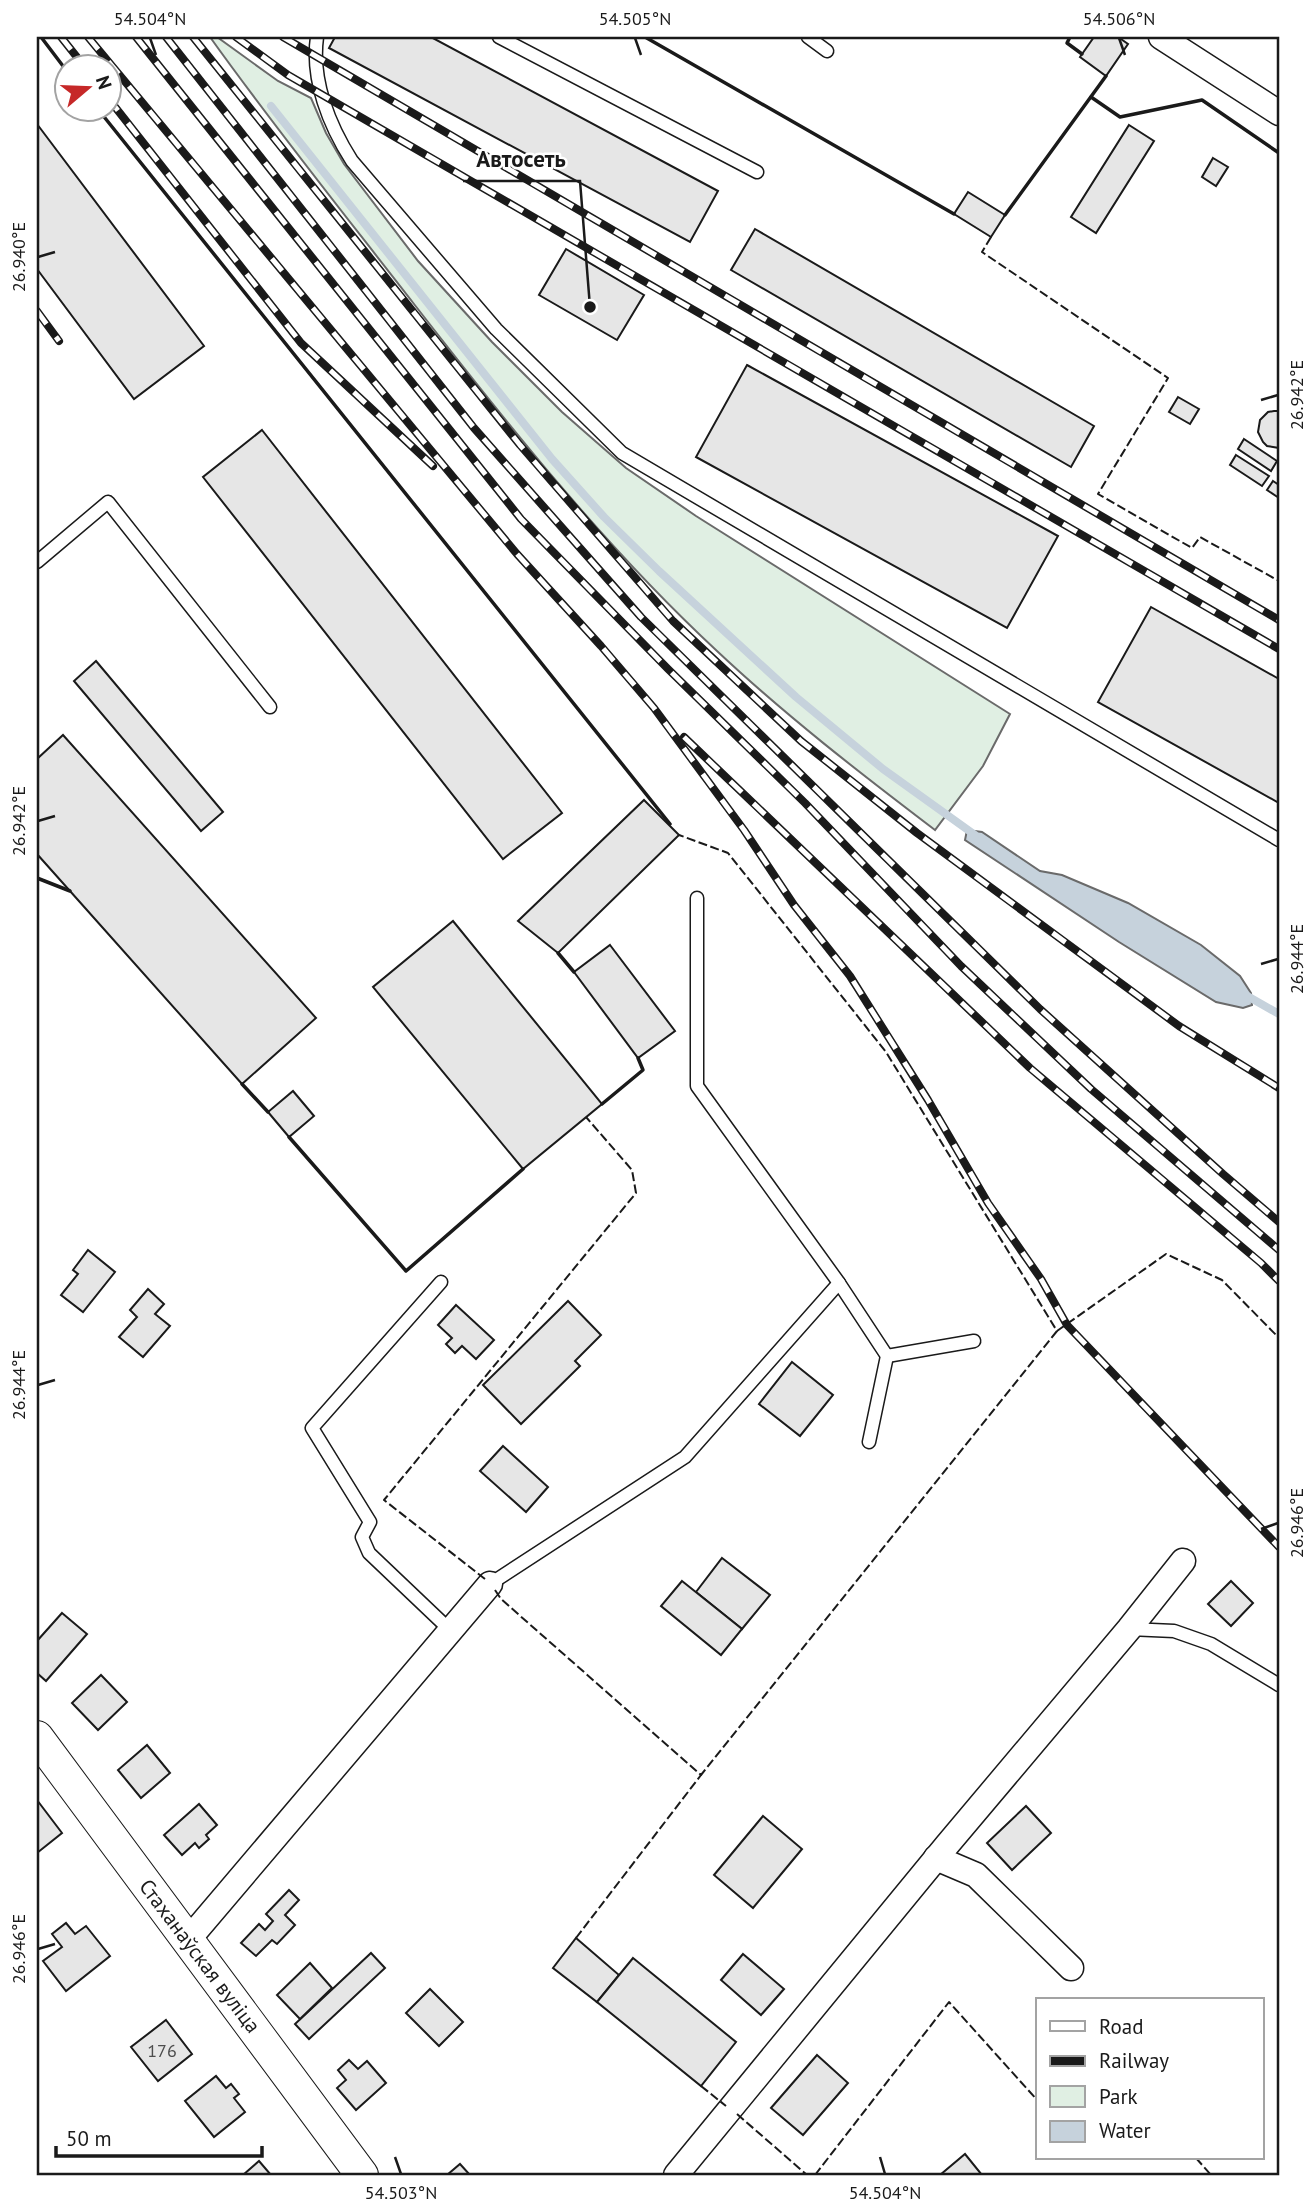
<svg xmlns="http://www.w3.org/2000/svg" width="1316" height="2212" font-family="'PT Sans',sans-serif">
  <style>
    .green { fill: #e0efe3; stroke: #6a6a6a; stroke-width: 2 }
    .water { fill: #c6d2dc; stroke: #6a6a6a; stroke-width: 2 }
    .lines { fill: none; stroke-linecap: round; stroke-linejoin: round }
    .stream { stroke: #c6d2dc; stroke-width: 8 }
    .building { fill: #e6e6e6; stroke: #1a1a1a; stroke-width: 2 }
    .service-casing { stroke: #1a1a1a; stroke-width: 15 }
    .minor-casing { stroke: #1a1a1a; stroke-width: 27 }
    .tertiary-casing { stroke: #1a1a1a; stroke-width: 34 }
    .service { stroke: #fff; stroke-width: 12 }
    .minor { stroke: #fff; stroke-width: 24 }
    .tertiary { stroke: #fff; stroke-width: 32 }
    .rail-casing { stroke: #1a1a1a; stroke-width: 8 }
    .rail { stroke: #fff; stroke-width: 5; stroke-dasharray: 16; stroke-linecap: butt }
    .fence { stroke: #1a1a1a; stroke-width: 2; stroke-dasharray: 9 3.5; stroke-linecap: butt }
    .wall { stroke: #1a1a1a; stroke-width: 3.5 }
    .ticks { fill: none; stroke: #1a1a1a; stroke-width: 2.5 }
    .labels { text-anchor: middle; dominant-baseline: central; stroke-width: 5; stroke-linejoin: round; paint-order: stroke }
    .number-label { font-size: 18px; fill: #4d4d4d }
    .street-label { font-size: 21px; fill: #1a1a1a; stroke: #fff }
    .leader { fill: none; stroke: #1a1a1a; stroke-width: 2.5 }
    .callout-dot { fill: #1a1a1a; stroke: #fff; stroke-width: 2.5 }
    .callout-label { font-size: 23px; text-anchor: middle; font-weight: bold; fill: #1a1a1a; stroke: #fff; stroke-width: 5; stroke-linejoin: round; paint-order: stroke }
    .neatline { fill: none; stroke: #1a1a1a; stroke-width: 2.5 }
    .ticks-label { font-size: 18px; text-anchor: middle; fill: #1a1a1a }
  </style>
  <rect width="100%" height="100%" fill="#fff"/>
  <!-- green -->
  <path class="green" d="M210,37H217L278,81L311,98L326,133L344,164L418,261L492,342L562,412L626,468L696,516L1010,714L983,766L935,830C860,773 785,715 717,651C604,546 508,425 414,304C345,215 275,128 210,37Z"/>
  <!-- water -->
  <polygon class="water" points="967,830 982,832 1040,871 1062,875 1128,903 1201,945 1240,976 1251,993 1252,1005 1243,1008 1216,1002 1119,942 965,840"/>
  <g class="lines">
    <!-- stream -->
    <g class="stream">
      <polyline points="271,106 552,459 604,517 659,571 796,697 883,769 975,835"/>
      <polyline points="1242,993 1279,1014"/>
    </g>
  </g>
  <!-- building -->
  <g class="building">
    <polygon points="335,37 431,37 718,191 690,242 329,48"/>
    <polygon points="1094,37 1118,37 1128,44 1106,76 1080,57"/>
    <polygon points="37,124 204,346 134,399 37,269"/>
    <polygon points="1129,125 1154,141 1096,233 1071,217"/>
    <polygon points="1213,158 1228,167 1216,186 1202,177"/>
    <polygon points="968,192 1005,215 991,237 954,214"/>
    <polygon points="755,229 1094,426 1071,467 731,270"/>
    <polygon points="566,249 644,295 617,340 539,295"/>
    <polygon points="747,365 1058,536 1007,628 696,457"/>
    <polygon points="1178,397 1199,409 1190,424 1169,412"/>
    <polygon points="1274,411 1279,411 1279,448 1267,446 1263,442 1258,432 1260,420 1268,412"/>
    <polygon points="262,430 562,813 503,859 203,477"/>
    <polygon points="1244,439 1277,461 1271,471 1238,449"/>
    <polygon points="1236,455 1269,476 1262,486 1230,465"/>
    <polygon points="1273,481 1279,485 1279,498 1267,490"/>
    <polygon points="1151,607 1279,679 1279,803 1098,702"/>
    <polygon points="96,661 223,812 201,831 74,681"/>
    <polygon points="63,735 316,1018 242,1084 37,854 37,759"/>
    <polygon points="644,800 679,835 558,953 518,921"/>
    <polygon points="453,921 602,1104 523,1169 373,987"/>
    <polygon points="610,945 675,1031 638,1058 574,972"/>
    <polygon points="293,1091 314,1116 289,1137 268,1112"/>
    <polygon points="88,1250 115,1272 83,1312 61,1295 78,1274 73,1270"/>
    <polygon points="148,1289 164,1304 155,1314 170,1326 143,1357 119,1337 137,1317 130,1310"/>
    <polygon points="568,1301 601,1335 575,1361 580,1366 521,1424 483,1385"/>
    <polygon points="456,1305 494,1340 476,1359 462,1346 455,1353 446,1344 452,1338 438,1325"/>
    <polygon points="792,1362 833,1395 800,1436 759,1404"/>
    <polygon points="503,1446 548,1487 526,1512 480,1471"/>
    <polygon points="722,1558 770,1595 742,1629 696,1592"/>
    <polygon points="682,1581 742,1629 721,1655 661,1606"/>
    <polygon points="1231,1581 1253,1603 1231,1626 1208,1604"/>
    <polygon points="62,1613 87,1634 46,1681 37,1673 37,1641"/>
    <polygon points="101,1675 127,1702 98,1730 72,1703"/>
    <polygon points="147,1745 170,1773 141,1798 118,1770"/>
    <polygon points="37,1800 62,1833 37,1853"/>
    <polygon points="199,1804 217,1825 206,1835 209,1839 199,1848 195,1843 182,1855 164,1835"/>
    <polygon points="1026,1806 1051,1833 1012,1870 987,1843"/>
    <polygon points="763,1816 802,1849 753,1908 714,1875"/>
    <polygon points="289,1890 299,1900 285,1915 295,1925 277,1944 272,1940 256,1956 241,1943 259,1924 265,1930 273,1921 266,1914"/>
    <polygon points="66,1923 75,1934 86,1926 110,1956 66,1991 43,1961 62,1947 52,1934"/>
    <polygon points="576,1938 619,1975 597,2002 553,1968"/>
    <polygon points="371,1953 385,1968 309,2039 295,2024"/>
    <polygon points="743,1954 784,1989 761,2015 721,1980"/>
    <polygon points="633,1958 736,2042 701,2086 597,2002"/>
    <polygon points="310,1963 332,1988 300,2019 277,1995"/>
    <polygon points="430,1989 463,2022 439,2046 406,2013"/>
    <polygon points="166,2020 192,2054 158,2081 131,2047"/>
    <polygon points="817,2055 848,2083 803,2135 771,2108"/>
    <polygon points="349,2060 358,2069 367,2061 386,2083 356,2110 337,2088 346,2080 338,2070"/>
    <polygon points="216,2076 226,2088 231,2084 239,2094 234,2098 245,2112 214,2137 185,2101"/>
    <polygon points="965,2154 982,2175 940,2175"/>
    <polygon points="259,2161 271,2175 243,2175"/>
    <polygon points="460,2164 470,2175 447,2175"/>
  </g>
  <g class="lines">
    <defs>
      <g id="service">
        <path d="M317,37C311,80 329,125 352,161L496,329L622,453L1279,840"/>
        <polyline points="499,37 757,172"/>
        <polyline points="808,37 827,51"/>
        <polyline points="37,562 108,502 270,707"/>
        <polyline points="697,898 697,1086 839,1283 887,1356 869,1442"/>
        <polyline points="441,1282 312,1428 370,1522 362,1537 369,1553 451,1631"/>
        <polyline points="887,1356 974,1341"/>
        <polyline points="490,1584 685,1457 839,1283"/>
        <polyline points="1129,1629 1174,1631 1211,1644 1279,1685"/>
      </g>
      <g id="minor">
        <polyline points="1161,37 1279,113"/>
        <polyline points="936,1858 976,1875 1071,1968"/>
        <polyline points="188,1940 490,1584"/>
        <polyline points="676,2175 947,1845 1129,1629 1183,1561"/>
      </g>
      <polyline id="tertiary" points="37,1737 362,2175"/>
    </defs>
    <!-- service casing -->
    <use href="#service" class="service-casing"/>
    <!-- minor casing -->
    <use href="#minor" class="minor-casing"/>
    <!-- tertiary casing -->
    <use href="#tertiary" class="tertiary-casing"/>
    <!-- service -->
    <use href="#service" class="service"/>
    <!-- minor -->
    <use href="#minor" class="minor"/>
    <!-- tertiary -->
    <use href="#tertiary" class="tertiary"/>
    <defs>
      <g id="rail">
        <polyline points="61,37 84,66"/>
        <polyline points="88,37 517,554 601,646 654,708 744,830 794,905 850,976 928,1100 988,1203 1041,1279 1067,1325 1279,1547"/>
        <polyline points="136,37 521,519 668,669 805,803 961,966 1091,1089 1279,1250"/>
        <polyline points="166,37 474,428 641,617 1040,1009 1223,1174 1279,1222"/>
        <polyline points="193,37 520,445 673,621 801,741 917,833 1179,1026 1279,1088"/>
        <polyline points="236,37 288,75 1279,649"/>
        <polyline points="283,37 1279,620"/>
        <polyline points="108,98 301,343 433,466"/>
        <polyline points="37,311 59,341"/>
        <polyline points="684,737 1030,1068 1261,1263 1279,1281"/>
      </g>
    </defs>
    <!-- rail casing -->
    <use href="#rail" class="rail-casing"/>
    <!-- rail -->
    <use href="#rail" class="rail"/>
    <!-- fence -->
    <g class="fence">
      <polyline points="991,237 982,252 1168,378 1098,494 1192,548 1200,537 1279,581"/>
      <polyline points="1057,1331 1166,1254 1222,1280 1279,1338"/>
      <polyline points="485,1579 384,1500 636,1193 632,1170 586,1117"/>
      <polyline points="495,1590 501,1599 701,1775 1057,1331 886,1052 728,853 679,835"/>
      <polyline points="576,1938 701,1775"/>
      <polyline points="701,2086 726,2106"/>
      <polyline points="737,2114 807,2175"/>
      <polyline points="1196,2158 1211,2175"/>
      <polyline points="815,2175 949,2002 1038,2101"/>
    </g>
    <!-- wall -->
    <g class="wall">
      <polyline points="41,37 66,70"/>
      <polyline points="645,37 954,214"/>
      <polyline points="1070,37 1067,43 1082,54"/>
      <polyline points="1091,97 1120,117 1202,100 1279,153"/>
      <polyline points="97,108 670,824"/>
      <polyline points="1005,215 1106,76"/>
      <polyline points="37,878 70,891"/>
      <polyline points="558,953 574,972"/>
      <polyline points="242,1084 268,1112"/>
      <polyline points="602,1104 643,1070 638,1058"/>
      <polyline points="289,1137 406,1271 523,1169"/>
    </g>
  </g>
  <!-- ticks -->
  <path class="ticks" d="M150,38L156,55M635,38L641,55M1119,38L1125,55M38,257L55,252M1261,400L1278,395M38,821L55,816M1261,964L1278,959M38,1385L55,1380M1261,1529L1278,1523M38,1949L55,1944M395,2157L401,2174M880,2157L885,2174"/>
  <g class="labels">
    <!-- number labels -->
    <g class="number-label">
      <text x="162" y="2050">176</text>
    </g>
    <!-- street labels -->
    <g class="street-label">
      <text transform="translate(200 1956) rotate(53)">Стаханаўская вуліца</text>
    </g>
  </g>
  <!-- callouts -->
  <path class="leader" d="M590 307L580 181H463"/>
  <circle class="callout-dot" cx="590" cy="307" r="7"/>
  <g class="callout-label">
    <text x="521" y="167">Автосеть</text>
  </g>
  <!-- border -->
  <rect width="1316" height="2212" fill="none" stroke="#ffffff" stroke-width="77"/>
  <!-- legend -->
  <rect x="1036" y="1998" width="228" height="161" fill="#ffffff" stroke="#a3a3a3" stroke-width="2"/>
  <rect x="1050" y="2021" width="35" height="10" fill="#ffffff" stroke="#a3a3a3" stroke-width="2"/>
  <text x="1099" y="2034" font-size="21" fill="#1a1a1a">Road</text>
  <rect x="1050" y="2056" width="35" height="10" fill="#1a1a1a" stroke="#a3a3a3" stroke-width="2"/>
  <text x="1099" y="2068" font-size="21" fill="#1a1a1a">Railway</text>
  <rect x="1050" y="2086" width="35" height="21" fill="#e0efe3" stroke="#a3a3a3" stroke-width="2"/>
  <text x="1099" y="2104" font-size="21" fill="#1a1a1a">Park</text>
  <rect x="1050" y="2121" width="35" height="21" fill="#c6d2dc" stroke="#a3a3a3" stroke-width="2"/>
  <text x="1099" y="2138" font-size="21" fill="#1a1a1a">Water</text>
  <!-- north arrow -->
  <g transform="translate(88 88) rotate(71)"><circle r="33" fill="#ffffff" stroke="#a3a3a3" stroke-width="2"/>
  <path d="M0-5L12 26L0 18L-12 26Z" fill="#c62828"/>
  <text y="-10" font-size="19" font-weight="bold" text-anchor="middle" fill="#1a1a1a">N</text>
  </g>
  <!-- scale -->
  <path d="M56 2146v10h206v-10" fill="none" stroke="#1a1a1a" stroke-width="3.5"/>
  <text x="66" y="2146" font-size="21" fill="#1a1a1a" stroke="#ffffff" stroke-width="5" paint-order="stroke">50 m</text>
  <rect x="38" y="38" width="1240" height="2136" class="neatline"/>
  <g class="ticks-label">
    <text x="150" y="25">54.504°N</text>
    <text x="635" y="25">54.505°N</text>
    <text x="1119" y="25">54.506°N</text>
    <text transform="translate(19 257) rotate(-90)" y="6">26.940°E</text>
    <text transform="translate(1297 395) rotate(-90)" y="6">26.942°E</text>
    <text transform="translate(19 821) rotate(-90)" y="6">26.942°E</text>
    <text transform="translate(1297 959) rotate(-90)" y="6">26.944°E</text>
    <text transform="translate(19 1385) rotate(-90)" y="6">26.944°E</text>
    <text transform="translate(1297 1523) rotate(-90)" y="6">26.946°E</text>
    <text transform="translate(19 1949) rotate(-90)" y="6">26.946°E</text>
    <text x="401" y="2199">54.503°N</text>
    <text x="885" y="2199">54.504°N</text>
  </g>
</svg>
